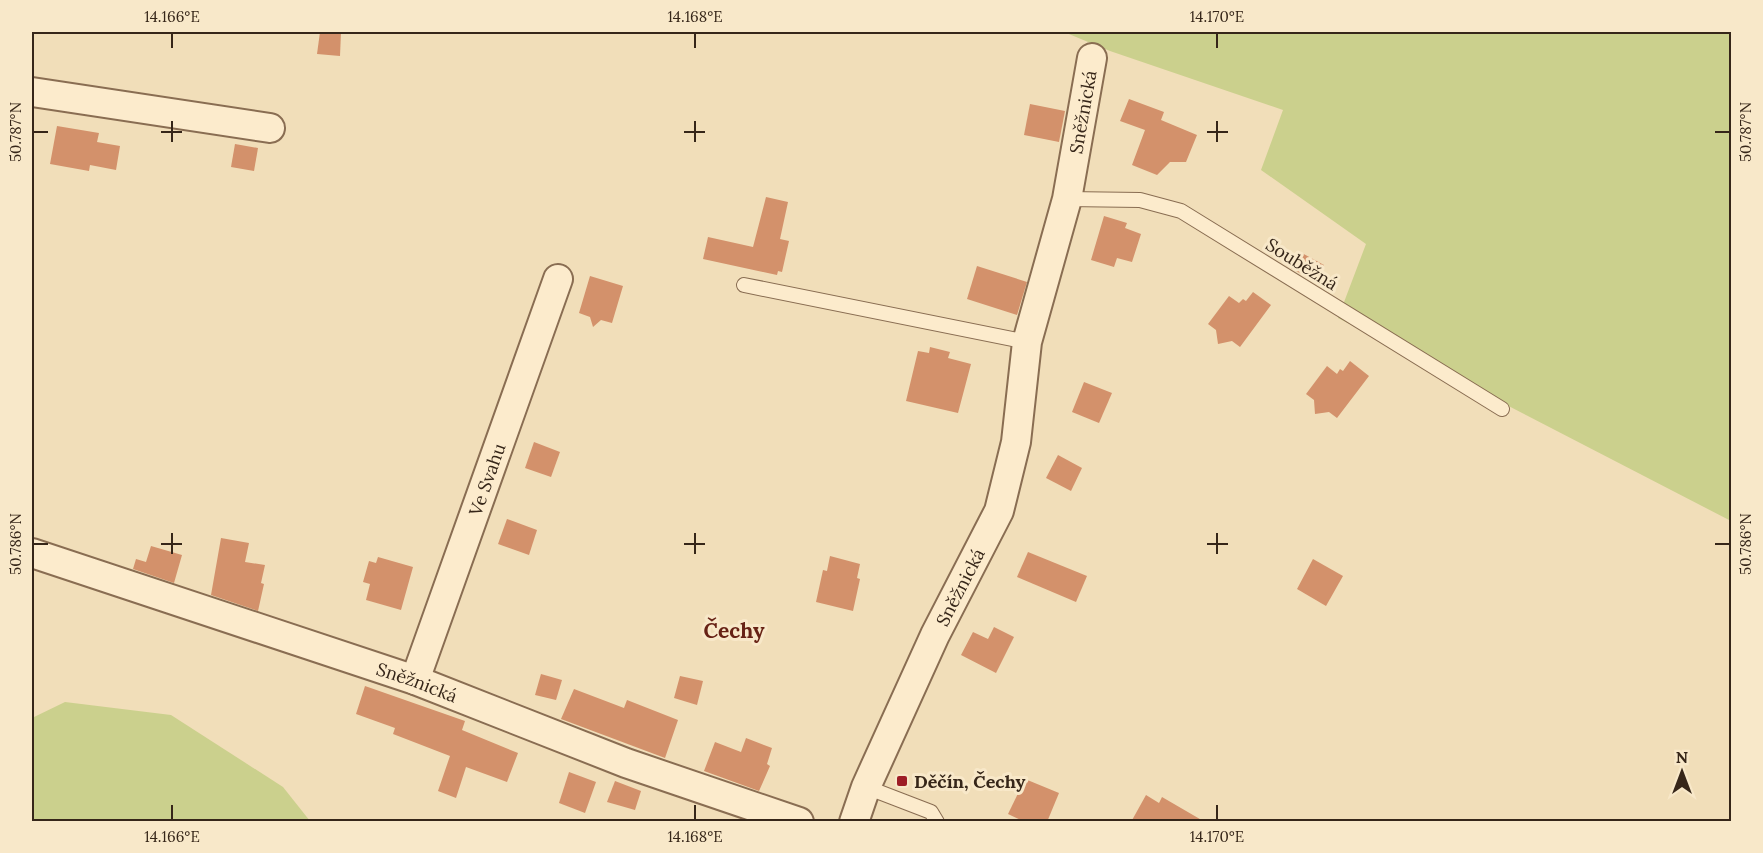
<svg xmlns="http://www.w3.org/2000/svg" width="1763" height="853" font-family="Lora,serif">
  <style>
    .green { fill: #cbd08d }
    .building { fill: #d3916b }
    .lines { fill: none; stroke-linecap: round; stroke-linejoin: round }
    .service-casing { stroke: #896d52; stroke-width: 16 }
    .minor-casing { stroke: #896d52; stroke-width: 32 }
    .service { stroke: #fcebcc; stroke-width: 14 }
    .minor { stroke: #fcebcc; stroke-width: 28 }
    .ticks { fill: none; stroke: #362619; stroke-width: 2 }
    .poi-dot { fill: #9d1d25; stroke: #f8e8c9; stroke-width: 2 }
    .labels { text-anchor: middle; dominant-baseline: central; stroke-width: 6; stroke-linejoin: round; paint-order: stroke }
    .street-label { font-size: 18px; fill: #362619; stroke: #f8e8c9 }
    .poi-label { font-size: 18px; font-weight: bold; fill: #362619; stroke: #f8e8c9; text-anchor: start }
    .quarter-label { font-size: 21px; font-weight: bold; fill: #672215; stroke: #f8e8c9 }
    .neatline { fill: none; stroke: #362619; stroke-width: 2 }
    .ticks-label { font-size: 15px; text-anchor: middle; fill: #362619 }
  </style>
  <rect width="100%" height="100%" fill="#f1deb9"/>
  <!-- green -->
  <g class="green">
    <polygon points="1064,32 1731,32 1731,521 1338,318 1366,244 1261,170 1283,110 1110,51"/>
    <polygon points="65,702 171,715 283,787 310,821 32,821 32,718"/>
  </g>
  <!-- building -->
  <g class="building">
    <polygon points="320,32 341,32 340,56 317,54"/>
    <polygon points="1129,99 1164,112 1161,120 1197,135 1186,162 1170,162 1157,175 1132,165 1145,130 1120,121"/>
    <polygon points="1030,104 1065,111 1059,142 1024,135"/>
    <polygon points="57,126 99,133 97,142 120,146 116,170 90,165 89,171 50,164"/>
    <polygon points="235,144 258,148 254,171 231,167"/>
    <polygon points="766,197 788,202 780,239 789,241 782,272 778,271 777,275 703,259 708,237 753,247"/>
    <polygon points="1104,216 1127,223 1125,228 1141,234 1132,262 1117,258 1114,267 1091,260"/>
    <polygon points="1300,252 1324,265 1315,282 1291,268"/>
    <polygon points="977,266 1027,282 1017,315 967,299"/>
    <polygon points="590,276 623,286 612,323 601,320 593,327 590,317 579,313"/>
    <polygon points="1253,292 1271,305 1240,347 1232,341 1218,344 1216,330 1208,324 1229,296 1239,303 1243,299 1246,301"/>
    <polygon points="930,347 950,352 948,358 971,364 958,413 906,401 918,351 929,353"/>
    <polygon points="1350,361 1369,376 1337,418 1329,412 1315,414 1314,400 1306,394 1327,366 1337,374 1340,369 1343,371"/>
    <polygon points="1084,382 1112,393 1099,423 1072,412"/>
    <polygon points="534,442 560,452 551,477 525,468"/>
    <polygon points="1058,455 1082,468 1071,491 1046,478"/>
    <polygon points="507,519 537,530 529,555 498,544"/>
    <polygon points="221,538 249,543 245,562 265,565 261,583 264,584 258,611 211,595"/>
    <polygon points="151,546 182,555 174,583 133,569 136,559 146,562"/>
    <polygon points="1028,552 1087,576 1076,602 1017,577"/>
    <polygon points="830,556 860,564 857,578 860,579 853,611 816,602 823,570 827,571"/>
    <polygon points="378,557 413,567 401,610 366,600 370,584 363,582 369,561 376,563"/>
    <polygon points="1313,559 1343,576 1326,606 1297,589"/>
    <polygon points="994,627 1014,637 996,673 961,655 973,632 988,639"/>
    <polygon points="541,674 562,680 556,700 535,695"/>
    <polygon points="680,676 703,681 697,705 674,698"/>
    <polygon points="365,686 465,721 462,730 518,753 507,782 466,767 456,798 438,791 450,756 393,734 395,728 356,714"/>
    <polygon points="574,689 624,708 627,700 678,720 665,758 561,719"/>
    <polygon points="746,738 772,748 767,764 770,766 759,791 704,771 715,742 741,752"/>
    <polygon points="569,772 596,782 585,813 559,803"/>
    <polygon points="1025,779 1059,793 1047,822 1025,822 1008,814"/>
    <polygon points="615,781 641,791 635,810 607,802"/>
    <polygon points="1146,795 1159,803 1162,797 1205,822 1131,822"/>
  </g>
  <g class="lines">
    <defs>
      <g id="service">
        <polyline points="1067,199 1140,200 1181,211 1502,409"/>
        <polyline points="744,285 1027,342"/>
        <polyline points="866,787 931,812 937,822"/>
      </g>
      <g id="minor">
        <polyline points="32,92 270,128"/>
        <path id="s1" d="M32,553L415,680L626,763L799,822"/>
        <path id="s2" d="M415,680L558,279"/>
        <path id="s3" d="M854,822L866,787L935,635L999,511L1016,442L1027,342L1067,199L1092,58"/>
      </g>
    </defs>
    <!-- service casing -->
    <use href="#service" class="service-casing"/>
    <!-- minor casing -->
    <use href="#minor" class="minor-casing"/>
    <!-- service -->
    <use href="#service" class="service"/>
    <!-- minor -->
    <use href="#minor" class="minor"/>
  </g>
  <!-- ticks -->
  <path class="ticks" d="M172,33V48M695,33V48M1217,33V48M172,121V142M695,121V142M1217,121V142M33,132H48M161,132H182M684,132H705M1207,132H1228M1715,132H1730M172,533V554M695,533V554M1217,533V554M33,544H48M161,544H182M684,544H705M1207,544H1228M1715,544H1730M172,805V820M695,805V820M1217,805V820"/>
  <!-- markers -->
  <rect class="poi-dot" x="896" y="775" width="12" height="12" rx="3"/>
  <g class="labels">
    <!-- street labels -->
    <g class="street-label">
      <text stroke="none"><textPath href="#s3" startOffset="752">Sněžnická</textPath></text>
      <text transform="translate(1302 264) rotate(32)">Souběžná</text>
      <text stroke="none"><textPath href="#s2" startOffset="213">Ve Svahu</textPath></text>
      <text stroke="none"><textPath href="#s3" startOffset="258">Sněžnická</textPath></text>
      <text stroke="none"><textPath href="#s1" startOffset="406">Sněžnická</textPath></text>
    </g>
    <!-- poi labels -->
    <g class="poi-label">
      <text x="914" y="781">Děčín, Čechy</text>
    </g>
    <!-- quarter labels -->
    <g class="quarter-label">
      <text x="734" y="630">Čechy</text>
    </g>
  </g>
  <!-- border -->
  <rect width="1763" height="853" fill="none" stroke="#f8e8c9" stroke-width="66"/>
  <!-- north arrow -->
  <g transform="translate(1682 772)" stroke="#f8e8c9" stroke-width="4.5" paint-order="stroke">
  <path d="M0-4.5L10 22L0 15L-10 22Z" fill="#362619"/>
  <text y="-9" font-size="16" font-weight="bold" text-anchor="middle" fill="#362619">N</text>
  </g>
  <rect x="33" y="33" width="1697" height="787" class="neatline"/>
  <g class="ticks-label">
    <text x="172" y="22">14.166°E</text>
    <text x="695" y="22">14.168°E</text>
    <text x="1217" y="22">14.170°E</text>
    <text transform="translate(16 132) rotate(-90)" y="5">50.787°N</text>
    <text transform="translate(1746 132) rotate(-90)" y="5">50.787°N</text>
    <text transform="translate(16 544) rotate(-90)" y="5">50.786°N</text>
    <text transform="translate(1746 544) rotate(-90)" y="5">50.786°N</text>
    <text x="172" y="842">14.166°E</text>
    <text x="695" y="842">14.168°E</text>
    <text x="1217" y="842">14.170°E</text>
  </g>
</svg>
